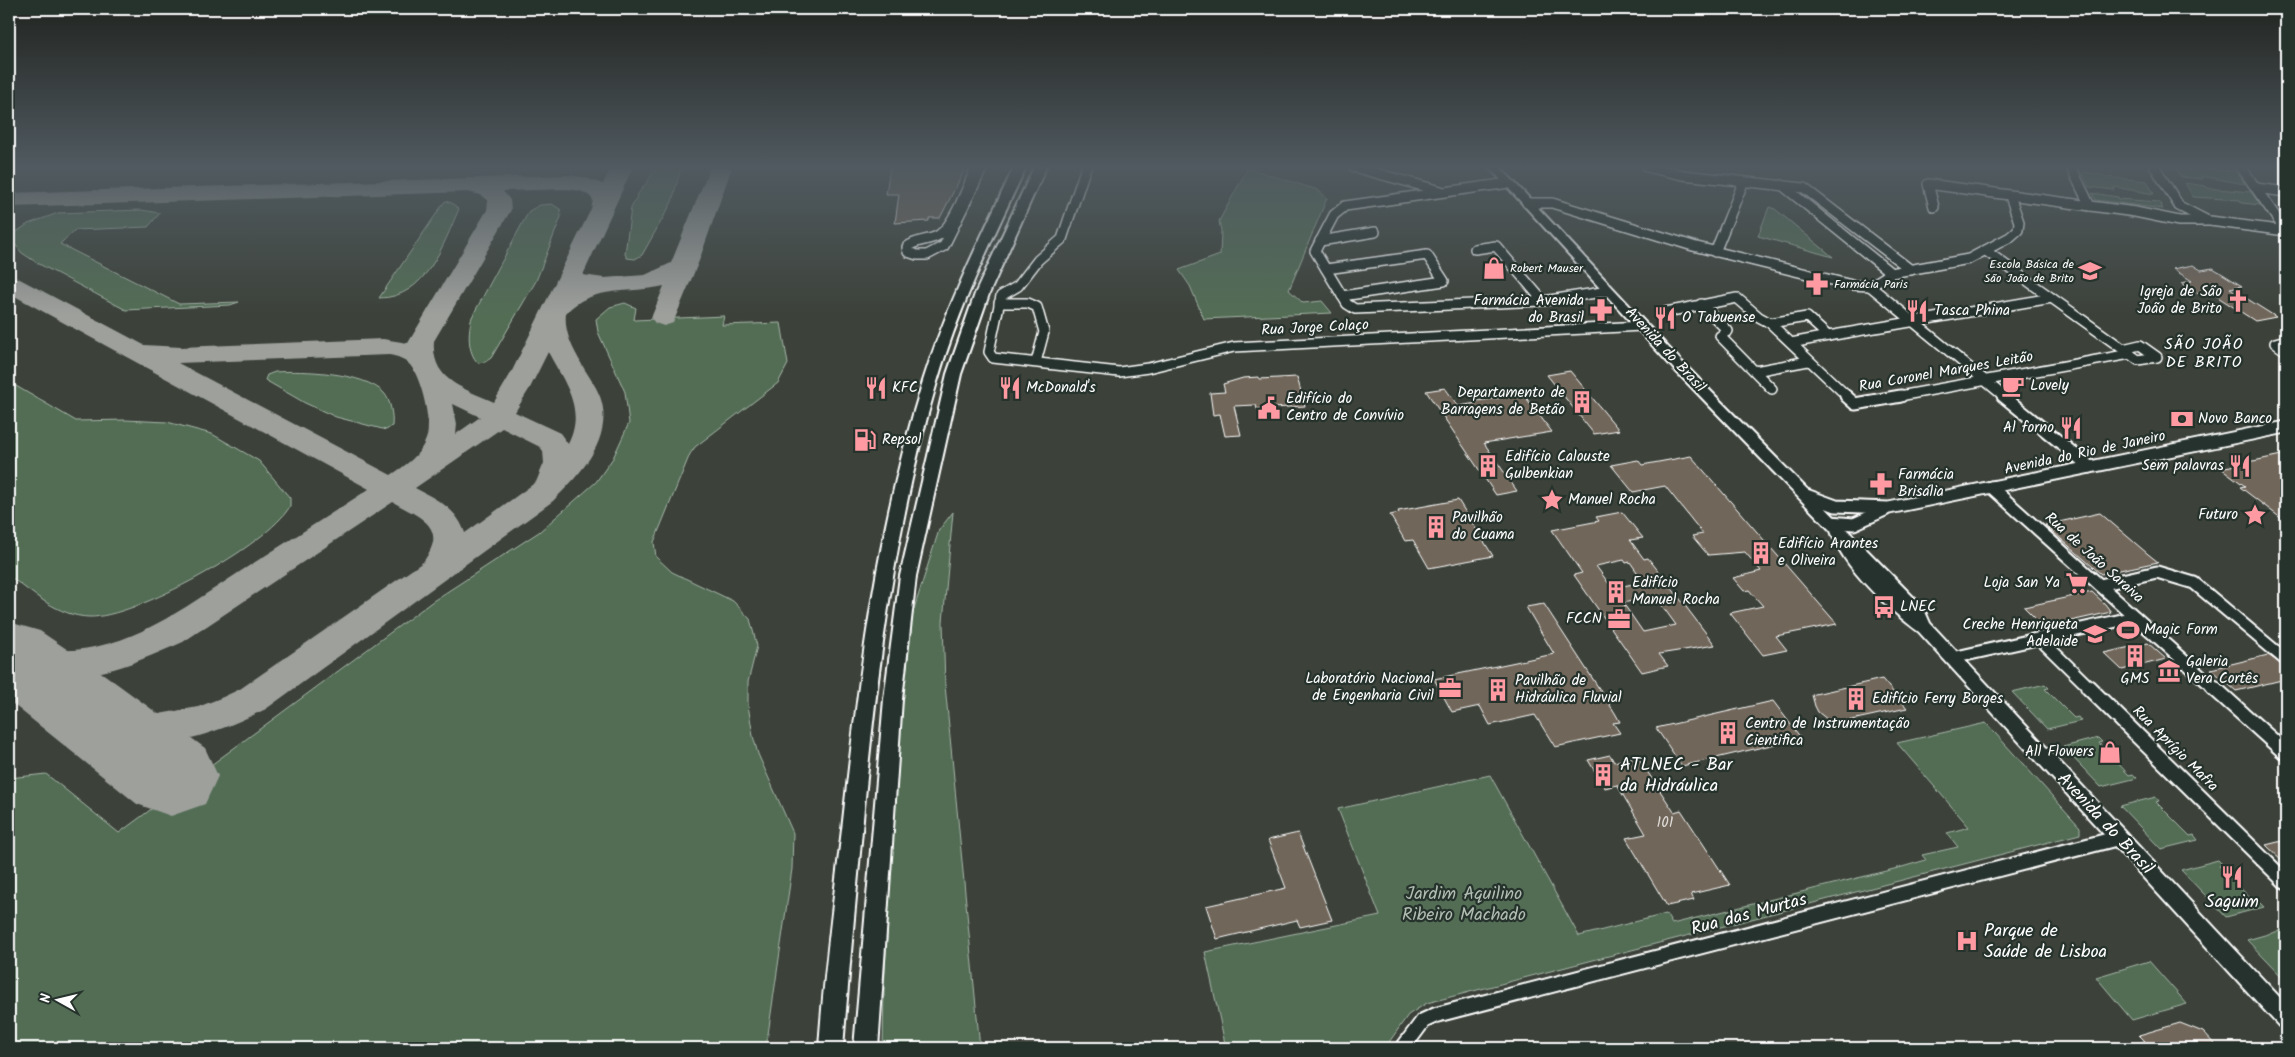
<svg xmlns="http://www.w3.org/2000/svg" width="2295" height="1057" font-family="Kalam,sans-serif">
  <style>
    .green { fill: #526d54; stroke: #a8b6aa }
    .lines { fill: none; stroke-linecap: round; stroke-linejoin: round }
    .taxiway { fill: #9ea09c; fill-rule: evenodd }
    .runway { fill: #9ea09c; fill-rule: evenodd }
    .building { fill: #71665a; stroke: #fff; fill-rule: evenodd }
    .minor-far2-casing { stroke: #fff; stroke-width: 12 }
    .minor-far1-casing { stroke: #fff; stroke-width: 15 }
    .minor-casing { stroke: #fff; stroke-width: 18 }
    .major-casing { stroke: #fff; stroke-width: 4 }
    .highway-casing { stroke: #fff; stroke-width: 4 }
    .minor-far2 { stroke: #26332d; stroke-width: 9 }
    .minor-far1 { stroke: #26332d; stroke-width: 11 }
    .minor { stroke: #26332d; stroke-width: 14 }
    .major { fill: #26332d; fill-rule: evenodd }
    .highway { fill: #26332d; fill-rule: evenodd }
    .labels { text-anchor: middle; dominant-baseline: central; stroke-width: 4.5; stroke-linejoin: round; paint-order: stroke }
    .far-poi-label { font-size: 12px; fill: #fff; stroke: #26332d; text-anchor: start }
    .poi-label { font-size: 15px; fill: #fff; stroke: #26332d; text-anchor: start }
    .street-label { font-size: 15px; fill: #fff; stroke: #26332d }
    .near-number-label { font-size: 15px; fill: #dcd9d6 }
    .neighbourhood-label { font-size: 16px; letter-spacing: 1px; fill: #fff; stroke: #26332d }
    .near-poi-label { font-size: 18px; fill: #fff; stroke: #26332d; text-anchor: start }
    .near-street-label { font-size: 18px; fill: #fff; stroke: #26332d }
    .near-park-label { font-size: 18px; fill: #b1bdb2; stroke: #26332d }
  </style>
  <rect width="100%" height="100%" fill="#3c423a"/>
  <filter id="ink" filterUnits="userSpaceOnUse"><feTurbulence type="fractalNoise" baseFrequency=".02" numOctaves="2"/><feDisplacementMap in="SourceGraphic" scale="10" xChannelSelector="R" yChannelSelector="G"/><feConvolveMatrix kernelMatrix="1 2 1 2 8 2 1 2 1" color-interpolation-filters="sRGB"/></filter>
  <g filter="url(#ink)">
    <!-- green -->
    <g class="green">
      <polygon points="658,167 681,167 672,202 642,255 635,259 627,258 625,254 631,208 638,194"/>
      <polygon points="2175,167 2236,171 2245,184 2201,176 2202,179 2181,177"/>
      <polygon points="1248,168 1318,190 1327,198 1289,290 1303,303 1322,301 1332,313 1204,319 1190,286 1179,270 1220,255 1221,231 1219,221"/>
      <polygon points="2082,172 2104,175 2105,177 2147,181 2154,194 2114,187 2114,190 2089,187"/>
      <polygon points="2185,183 2206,186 2207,188 2251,192 2260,205 2242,203 2240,200 2193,197"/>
      <polygon points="2092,193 2118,197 2119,199 2159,202 2163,209 2096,200"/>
      <path d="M445,201L452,203L459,209C443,245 426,298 379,298Z"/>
      <path d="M552,204L560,209L561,217L536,281L491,358L485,362L478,363C467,352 468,331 472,317L529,211L540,205Z"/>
      <polygon points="1769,207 1775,209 1833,257 1758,236"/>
      <polygon points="141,210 160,213 148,227 75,230 60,244 179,304 239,302 230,305 126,310 39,264 22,253 9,237 28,224 58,213"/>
      <polygon points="625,303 636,308 634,320 724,316 722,325 781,323 788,364 778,383 695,447 690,454 654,542 656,557 672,572 733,601 750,619 757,646 748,682 748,705 753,736 758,754 793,833 792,869 766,1048 9,1048 9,778 46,774 119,833 433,601 539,532 596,482 613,458 629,423 625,392 598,332 596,319 610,307"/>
      <path d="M275,372C302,370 364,372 384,393C391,401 393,416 392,426L386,430L336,417L305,403L265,380L267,375Z"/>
      <path d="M9,382L76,421L125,420L167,422L212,434L259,461L290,498V506C269,545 133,619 89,617C58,616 33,593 9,576Z"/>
      <polygon points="953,512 943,622 945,685 980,1048 883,1048 884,989 897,753 913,612 939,530"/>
      <polygon points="2045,684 2049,688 2045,689 2074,718 2078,717 2081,721 2047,729 2012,692"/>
      <polygon points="1986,723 2080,827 2080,834 1427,1003 1408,1015 1385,1048 1226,1048 1205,952 1380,916 1338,809 1490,775 1579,936 1666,914 1672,924 1902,867 1926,860 1922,855 1958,847 1947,833 1969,827 1897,743"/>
      <polygon points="2098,738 2102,742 2099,743 2129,775 2133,774 2137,778 2101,787 2063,747"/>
      <polygon points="2156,797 2159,801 2156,802 2190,836 2194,835 2198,840 2161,849 2120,806"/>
      <polygon points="2218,860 2222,864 2219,866 2255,903 2259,902 2264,907 2226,917 2181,870"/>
      <polygon points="2286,929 2286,981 2247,940"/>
      <polygon points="2149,961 2187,1004 2132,1020 2096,977"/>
    </g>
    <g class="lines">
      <!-- taxiway -->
      <path class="taxiway" d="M611,167H633L583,275L604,278L645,275L671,263L710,167H732L699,261L673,323L664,326L655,323L651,318L664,286C631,294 591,285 566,313C564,332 572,347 581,363C588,376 599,389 602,403C611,443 578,476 553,501L266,709C203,739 157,755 88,732L83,722L88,712L101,707L120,713L159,714L198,707L223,697L240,689L423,562C449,527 421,518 393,502L183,642C124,668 73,690 9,668V642C102,671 167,619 241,571C284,544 326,517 369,489L9,293V276L18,278L144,345L181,347L383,339L408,343L487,210L488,201L481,195L468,192L9,207V193L567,175L583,177L603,184ZM567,189C577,190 587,191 593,200L591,209L511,373L494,402C464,388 431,381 434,341L511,210L510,200L503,191ZM548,352C564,382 586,409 568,444L560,433L515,412L530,388ZM389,355C397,356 405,359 410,365C421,377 431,420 427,436C422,454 405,466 391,475L178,363ZM453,404L480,417L456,434L457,424ZM502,428L540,447L543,451L544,463L536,482L465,533C457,508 436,499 415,488Z"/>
      <!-- runway -->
      <polygon class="runway" points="9,622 40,631 105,675 205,748 218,776 205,804 171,816 137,804 9,701"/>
    </g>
    <!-- building -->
    <g class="building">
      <polygon points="890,167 966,167 940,218 929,218 929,221 895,223 899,194 886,194"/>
      <polygon points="2193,265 2201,270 2213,268 2242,286 2230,288 2276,317 2255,321 2207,290 2195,293 2181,283 2192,281 2173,269"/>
      <polygon points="1570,371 1619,430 1594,434 1547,375"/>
      <polygon points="1259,377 1259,379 1297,377 1305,406 1257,409 1256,405 1234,406 1241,435 1225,436 1220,414 1213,415 1210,393 1225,392 1223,384 1243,378"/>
      <polygon points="1445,388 1458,406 1477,403 1476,401 1524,395 1552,432 1484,443 1517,491 1496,495 1426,391"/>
      <polygon points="2286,454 2286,522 2240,487 2245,486 2221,468"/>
      <polygon points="1691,456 1837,624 1776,636 1787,650 1763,655 1730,613 1763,606 1749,590 1744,591 1733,578 1761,571 1745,552 1708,555 1692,536 1703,534 1665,486 1633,492 1611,465 1638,460 1642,465"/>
      <polygon points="1458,500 1493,556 1429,568 1413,540 1405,541 1390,515 1399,513 1398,511"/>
      <path d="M1622,512L1643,538L1630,540L1644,559L1648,558L1664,578L1715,645L1659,654L1668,666L1642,672L1574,575L1582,573L1552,530L1599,521L1596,517ZM1624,560L1626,563L1630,562L1644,582L1612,588L1596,566ZM1655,596L1676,625L1643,632L1623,603Z"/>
      <polygon points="2100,513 2148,554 2158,562 2101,574 2045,525"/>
      <polygon points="2092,592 2105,604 2111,612 2044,627 2024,607"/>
      <polygon points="1544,604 1615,713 1620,722 1613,723 1620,733 1555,747 1535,715 1490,725 1480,706 1452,712 1434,679 1554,654 1526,607"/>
      <polygon points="2148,643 2166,659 2122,670 2104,653"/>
      <polygon points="2268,655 2286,667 2286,679 2236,691 2211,669"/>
      <polygon points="1882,679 1907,708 1833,724 1818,712 1815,706 1812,695 1815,694"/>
      <polygon points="1773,701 1801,738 1682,766 1656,728"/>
      <polygon points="1610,755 1614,762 1637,756 1674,812 1681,810 1730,885 1691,894 1694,900 1667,906 1626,838 1646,834 1617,785 1605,788 1588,760"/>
      <polygon points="1298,833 1332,920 1300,927 1297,920 1217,939 1206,906 1286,888 1268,840"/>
      <polygon points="2286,840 2286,864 2266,845"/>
      <polygon points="2180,1023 2203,1032 2218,1048 2129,1048 2129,1046 2145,1041 2139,1035"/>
    </g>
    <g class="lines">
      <defs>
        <g id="minor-far2">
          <path d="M976,167C968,185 955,224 939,235C929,241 917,239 907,247L908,252L917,255H927L944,246L983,167"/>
          <polyline points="1086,167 1062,239 1038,260 1018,286 1001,296 989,352 993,358 1119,372 1148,368 1234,347 1642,326"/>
          <polyline points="1354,167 1441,191"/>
          <polyline points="1647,167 1683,175 1804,188 1911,270"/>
          <polyline points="2071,167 2090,206"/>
          <polyline points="2155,167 2179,206 2206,220"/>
          <polyline points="2241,167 2285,230"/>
          <polyline points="1509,183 1345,206 1334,215 1315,251 1347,304 1355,309 1543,301 1609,291"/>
          <polyline points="1782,185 1891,273"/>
          <polyline points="2256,188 2286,192"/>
          <polyline points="1527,203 1552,203 1693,246 1852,285 1870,286"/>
          <polyline points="1934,207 1928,184 2135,212 2179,221 2210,221 2286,231"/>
          <polyline points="1320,241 1375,232"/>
          <polyline points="1475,249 1496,246 1543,301"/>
          <polyline points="1986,251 2123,349"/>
          <polyline points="1715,252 1743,183"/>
          <polyline points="1326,269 1427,255 1444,281 1342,296"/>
          <polyline points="1870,286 2005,397"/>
          <polyline points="1870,286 1891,273 1969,259 2010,237 2018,230 2019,222 2010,196"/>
          <polyline points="999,303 1028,303 1037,307 1044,332 1036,362"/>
          <polyline points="1701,304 1728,331 1720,336 1772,389"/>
          <polyline points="1666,312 1737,298 1759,317 1770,323"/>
          <polyline points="1828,336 2052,298"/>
          <polyline points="2286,340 2275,343 2286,351"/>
          <polyline points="1791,343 1828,336 1807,317 1770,323 1848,397"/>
          <polygon points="2140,345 2157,357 2138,360 2123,349"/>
          <polyline points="1755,371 1808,361"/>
          <polyline points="1894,397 2130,354"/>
        </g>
        <g id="minor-far1">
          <polyline points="1846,396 1855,404 1901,396"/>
          <polyline points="2003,396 2090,467"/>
          <polyline points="1991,487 2214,688"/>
          <polyline points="1806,495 1836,506 1889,508 2286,427"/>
          <polyline points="1830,522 1854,524 1885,510"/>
          <polyline points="2100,585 2157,572 2194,583 2286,660"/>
          <polyline points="2040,639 2090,688"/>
          <polyline points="1952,658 2135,617"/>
        </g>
        <g id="minor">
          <polyline points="2088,687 2286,882"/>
          <polyline points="2213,687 2286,753"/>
          <polyline points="1403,1048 1423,1021 1436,1015 2118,838"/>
        </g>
        <path id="major" d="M1489,167H1500L1682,362L1923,607L1930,623L2286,1004V1029L2279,1026L1919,632C1889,610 1842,567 1831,531L1673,368Z"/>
        <g id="highway">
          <path d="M1014,167H1026C993,237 959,307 937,382C896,520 878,664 864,808C857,888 849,968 843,1048H819C824,972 834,897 843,821C859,673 878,524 923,381C946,307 981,237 1014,167Z"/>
          <polygon points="1034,167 1046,167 989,294 961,374 916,576 902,699 878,1048 854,1048 884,699 900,576 947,374 975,294"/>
        </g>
      </defs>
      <!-- minor-far2 casing -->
      <use href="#minor-far2" class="minor-far2-casing"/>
      <!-- minor-far1 casing -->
      <use href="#minor-far1" class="minor-far1-casing"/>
      <!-- minor casing -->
      <use href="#minor" class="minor-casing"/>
      <!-- major casing -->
      <use href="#major" class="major-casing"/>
      <!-- highway casing -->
      <use href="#highway" class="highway-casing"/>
      <!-- minor-far2 -->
      <use href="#minor-far2" class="minor-far2"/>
      <!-- minor-far1 -->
      <use href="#minor-far1" class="minor-far1"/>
      <!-- minor -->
      <use href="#minor" class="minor"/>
      <!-- major -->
      <use href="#major" class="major"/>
      <!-- highway -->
      <use href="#highway" class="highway"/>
    </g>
  </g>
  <!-- sky -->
  <linearGradient id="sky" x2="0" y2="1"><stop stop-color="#212420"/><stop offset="0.53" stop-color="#505a60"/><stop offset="1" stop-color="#505a60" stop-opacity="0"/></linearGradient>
  <rect width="2295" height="315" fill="url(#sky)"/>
  <!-- icons -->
  <defs>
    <symbol id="shop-bare" viewBox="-9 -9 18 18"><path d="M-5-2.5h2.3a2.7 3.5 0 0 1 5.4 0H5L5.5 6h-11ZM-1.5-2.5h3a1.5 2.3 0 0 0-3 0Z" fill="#ff9aa2" stroke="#26332d" stroke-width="2.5" paint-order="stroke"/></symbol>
    <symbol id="school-bare" viewBox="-9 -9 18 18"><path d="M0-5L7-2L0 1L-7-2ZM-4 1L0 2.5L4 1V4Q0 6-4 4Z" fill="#ff9aa2" stroke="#26332d" stroke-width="2.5" paint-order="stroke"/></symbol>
    <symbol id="pharmacy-bare" viewBox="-9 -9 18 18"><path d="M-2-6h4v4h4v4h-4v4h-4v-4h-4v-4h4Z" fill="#ff9aa2" stroke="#26332d" stroke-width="2.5" paint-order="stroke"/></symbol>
    <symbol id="church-bare" viewBox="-9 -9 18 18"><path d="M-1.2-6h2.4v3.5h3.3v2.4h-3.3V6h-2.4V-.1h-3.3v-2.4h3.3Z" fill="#ff9aa2" stroke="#26332d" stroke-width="2.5" paint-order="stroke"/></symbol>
    <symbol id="restaurant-bare" viewBox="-9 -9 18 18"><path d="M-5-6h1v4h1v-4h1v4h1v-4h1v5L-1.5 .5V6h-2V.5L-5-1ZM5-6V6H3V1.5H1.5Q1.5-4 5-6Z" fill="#ff9aa2" stroke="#26332d" stroke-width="2.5" paint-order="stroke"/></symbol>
    <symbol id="cafe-bare" viewBox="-9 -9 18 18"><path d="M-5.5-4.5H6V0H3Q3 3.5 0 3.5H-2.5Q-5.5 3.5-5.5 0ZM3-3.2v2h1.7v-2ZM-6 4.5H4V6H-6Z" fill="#ff9aa2" stroke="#26332d" stroke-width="2.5" paint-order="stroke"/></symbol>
    <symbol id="building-bare" viewBox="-9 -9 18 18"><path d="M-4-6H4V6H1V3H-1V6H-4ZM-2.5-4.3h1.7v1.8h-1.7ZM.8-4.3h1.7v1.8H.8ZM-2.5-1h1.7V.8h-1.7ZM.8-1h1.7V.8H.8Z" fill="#ff9aa2" stroke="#26332d" stroke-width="2.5" paint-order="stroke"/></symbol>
    <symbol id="civic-bare" viewBox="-9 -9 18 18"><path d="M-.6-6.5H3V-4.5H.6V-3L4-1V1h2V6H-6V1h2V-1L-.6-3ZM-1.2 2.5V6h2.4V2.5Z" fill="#ff9aa2" stroke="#26332d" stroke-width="2.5" paint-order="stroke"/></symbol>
    <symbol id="bank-bare" viewBox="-9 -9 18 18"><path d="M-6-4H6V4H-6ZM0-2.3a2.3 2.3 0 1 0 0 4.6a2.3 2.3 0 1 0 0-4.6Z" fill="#ff9aa2" stroke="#26332d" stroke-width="2.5" paint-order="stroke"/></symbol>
    <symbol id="fuel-bare" viewBox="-9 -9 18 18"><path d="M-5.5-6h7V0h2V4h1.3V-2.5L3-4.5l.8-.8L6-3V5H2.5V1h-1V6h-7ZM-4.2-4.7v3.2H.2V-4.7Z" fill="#ff9aa2" stroke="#26332d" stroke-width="2.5" paint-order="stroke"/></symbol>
    <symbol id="sight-bare" viewBox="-9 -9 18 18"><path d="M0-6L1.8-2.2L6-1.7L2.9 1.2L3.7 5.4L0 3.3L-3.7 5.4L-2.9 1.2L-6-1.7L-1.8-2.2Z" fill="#ff9aa2" stroke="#26332d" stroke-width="2.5" paint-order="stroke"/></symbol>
    <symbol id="supermarket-bare" viewBox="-9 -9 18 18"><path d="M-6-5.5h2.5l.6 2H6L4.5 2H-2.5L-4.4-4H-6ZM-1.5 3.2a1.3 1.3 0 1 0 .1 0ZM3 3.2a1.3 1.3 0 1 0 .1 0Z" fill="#ff9aa2" stroke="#26332d" stroke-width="2.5" paint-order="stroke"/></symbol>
    <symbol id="bus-bare" viewBox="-9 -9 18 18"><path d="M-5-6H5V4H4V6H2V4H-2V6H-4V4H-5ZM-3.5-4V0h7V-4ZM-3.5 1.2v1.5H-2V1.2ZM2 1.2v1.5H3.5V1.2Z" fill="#ff9aa2" stroke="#26332d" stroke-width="2.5" paint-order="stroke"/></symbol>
    <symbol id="office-bare" viewBox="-9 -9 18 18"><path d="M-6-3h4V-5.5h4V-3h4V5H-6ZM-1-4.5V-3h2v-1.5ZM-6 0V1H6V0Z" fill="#ff9aa2" stroke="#26332d" stroke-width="2.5" paint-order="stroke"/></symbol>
    <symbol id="stadium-bare" viewBox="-9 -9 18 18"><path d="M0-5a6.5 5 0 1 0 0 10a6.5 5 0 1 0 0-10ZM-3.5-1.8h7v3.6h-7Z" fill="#ff9aa2" stroke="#26332d" stroke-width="2.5" paint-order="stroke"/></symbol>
    <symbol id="museum-bare" viewBox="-9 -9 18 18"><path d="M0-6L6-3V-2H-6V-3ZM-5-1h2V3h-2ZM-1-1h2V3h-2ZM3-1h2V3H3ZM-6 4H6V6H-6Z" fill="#ff9aa2" stroke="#26332d" stroke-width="2.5" paint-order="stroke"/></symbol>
    <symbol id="hospital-bare" viewBox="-9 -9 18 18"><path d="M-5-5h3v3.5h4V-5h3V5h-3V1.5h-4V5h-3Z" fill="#ff9aa2" stroke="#26332d" stroke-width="2.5" paint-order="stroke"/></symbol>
  </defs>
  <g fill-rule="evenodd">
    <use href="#shop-bare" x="1478" y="252" width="32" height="32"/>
    <use href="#school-bare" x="2074" y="255" width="32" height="32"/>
    <use href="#pharmacy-bare" x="1801" y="268" width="32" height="32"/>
    <use href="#church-bare" x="2222" y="285" width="32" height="32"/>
    <use href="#pharmacy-bare" x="1585" y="294" width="32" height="32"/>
    <use href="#restaurant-bare" x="1901" y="295" width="32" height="32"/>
    <use href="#restaurant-bare" x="1649" y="302" width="32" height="32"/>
    <use href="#cafe-bare" x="1997" y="370" width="32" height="32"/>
    <use href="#restaurant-bare" x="860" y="372" width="32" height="32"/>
    <use href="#restaurant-bare" x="994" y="372" width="32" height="32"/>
    <use href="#building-bare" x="1566" y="386" width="32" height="32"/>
    <use href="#civic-bare" x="1253" y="392" width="32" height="32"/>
    <use href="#bank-bare" x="2166" y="403" width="32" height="32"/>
    <use href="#restaurant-bare" x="2055" y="412" width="32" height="32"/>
    <use href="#fuel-bare" x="849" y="424" width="32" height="32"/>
    <use href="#building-bare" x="1472" y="450" width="32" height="32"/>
    <use href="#restaurant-bare" x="2224" y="450" width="32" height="32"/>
    <use href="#pharmacy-bare" x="1865" y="468" width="32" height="32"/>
    <use href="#sight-bare" x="1536" y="484" width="32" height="32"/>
    <use href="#sight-bare" x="2239" y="499" width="32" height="32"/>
    <use href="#building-bare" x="1420" y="511" width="32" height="32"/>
    <use href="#building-bare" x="1745" y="537" width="32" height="32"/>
    <use href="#supermarket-bare" x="2061" y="567" width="32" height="32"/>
    <use href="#building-bare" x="1600" y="576" width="32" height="32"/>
    <use href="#bus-bare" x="1868" y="591" width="32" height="32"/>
    <use href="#office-bare" x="1603" y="603" width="32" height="32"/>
    <use href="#stadium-bare" x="2112" y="614" width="32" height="32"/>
    <use href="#school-bare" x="2079" y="618" width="32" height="32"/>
    <use href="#building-bare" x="2119" y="640" width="32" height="32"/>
    <use href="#museum-bare" x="2153" y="655" width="32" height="32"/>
    <use href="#office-bare" x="1434" y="672" width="32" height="32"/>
    <use href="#building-bare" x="1482" y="674" width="32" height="32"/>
    <use href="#building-bare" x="1840" y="683" width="32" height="32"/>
    <use href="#building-bare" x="1712" y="717" width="32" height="32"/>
    <use href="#shop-bare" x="2094" y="736" width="32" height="32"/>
    <use href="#building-bare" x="1587" y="759" width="32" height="32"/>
    <use href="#restaurant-bare" x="2216" y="861" width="32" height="32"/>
    <use href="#hospital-bare" x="1951" y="925" width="32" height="32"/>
  </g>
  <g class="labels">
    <!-- far-poi labels -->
    <g class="far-poi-label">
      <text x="2074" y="264" text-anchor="end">Escola Básica de<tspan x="2074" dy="14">São João de Brito</tspan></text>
      <text x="1510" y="268">Robert Mauser</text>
      <text x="1834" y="284">Farmácia Paris</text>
    </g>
    <!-- poi labels -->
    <g class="poi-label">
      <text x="2222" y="292" text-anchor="end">Igreja de São<tspan x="2222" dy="17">João de Brito</tspan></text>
      <text x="1584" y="301" text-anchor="end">Farmácia Avenida<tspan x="1584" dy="17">do Brasil</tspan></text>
      <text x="1934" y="311">Tasca Phina</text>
      <text x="1682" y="318">O Tabuense</text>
      <text x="2030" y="386">Lovely</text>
      <text x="892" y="388">KFC</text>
      <text x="1026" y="388">McDonald's</text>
      <text x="1565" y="393" text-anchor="end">Departamento de<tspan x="1565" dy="17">Barragens de Betão</tspan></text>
      <text x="1286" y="399">Edifício do<tspan x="1286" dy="17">Centro de Convívio</tspan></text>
      <text x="2198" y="419">Novo Banco</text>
      <text x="2054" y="428" text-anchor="end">Al forno</text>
      <text x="882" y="440">Repsol</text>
      <text x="1505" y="457">Edifício Calouste<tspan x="1505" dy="17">Gulbenkian</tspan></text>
      <text x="2224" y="466" text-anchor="end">Sem palavras</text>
      <text x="1898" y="475">Farmácia<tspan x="1898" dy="17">Brisália</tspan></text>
      <text x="1568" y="500">Manuel Rocha</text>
      <text x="2238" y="515" text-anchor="end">Futuro</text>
      <text x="1452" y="518">Pavilhão<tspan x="1452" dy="17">do Cuama</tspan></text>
      <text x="1778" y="544">Edifício Arantes<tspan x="1778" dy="17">e Oliveira</tspan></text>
      <text x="1632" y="583">Edifício<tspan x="1632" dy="17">Manuel Rocha</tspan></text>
      <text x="2060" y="583" text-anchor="end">Loja San Ya</text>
      <text x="1900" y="607">LNEC</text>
      <text x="1602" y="619" text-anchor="end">FCCN</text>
      <text x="2078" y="625" text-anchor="end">Creche Henriqueta<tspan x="2078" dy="17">Adelaide</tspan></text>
      <text x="2144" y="630">Magic Form</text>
      <text x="2186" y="662">Galeria<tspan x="2186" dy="17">Vera Cortês</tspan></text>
      <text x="1434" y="679" text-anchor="end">Laboratório Nacional<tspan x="1434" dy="17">de Engenharia Civil</tspan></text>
      <text x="2135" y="679" text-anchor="middle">GMS</text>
      <text x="1515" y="681">Pavilhão de<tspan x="1515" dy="17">Hidráulica Fluvial</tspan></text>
      <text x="1872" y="699">Edifício Ferry Borges</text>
      <text x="1745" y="724">Centro de Instrumentação<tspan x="1745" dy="17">Cientifica</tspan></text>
      <text x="2094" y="752" text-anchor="end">All Flowers</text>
    </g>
    <!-- street labels -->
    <g class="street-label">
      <text transform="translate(1315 328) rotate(-3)">Rua Jorge Colaço</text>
      <text transform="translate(1665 350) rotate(47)">Avenida do Brasil</text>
      <text transform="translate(1946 372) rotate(-10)">Rua Coronel Marques Leitão</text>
      <text transform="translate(2085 453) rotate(-12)">Avenida do Rio de Janeiro</text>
      <text transform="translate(2094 558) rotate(42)">Rua de João Saraiva</text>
      <text transform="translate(2175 749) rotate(45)">Rua Aprígio Mafra</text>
    </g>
    <!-- near-number labels -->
    <g class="near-number-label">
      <text x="1665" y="823">101</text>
    </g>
    <!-- neighbourhood labels -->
    <g class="neighbourhood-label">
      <text x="2204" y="344">SÃO JOÃO<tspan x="2204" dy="18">DE BRITO</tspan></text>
    </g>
    <!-- near-poi labels -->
    <g class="near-poi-label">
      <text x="1620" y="765">ATLNEC - Bar<tspan x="1620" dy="21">da Hidráulica</tspan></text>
      <text x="2232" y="902" text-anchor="middle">Saguim</text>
      <text x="1984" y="931">Parque de<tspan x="1984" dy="21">Saúde de Lisboa</tspan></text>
    </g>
    <!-- near-street labels -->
    <g class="near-street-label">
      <text transform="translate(2105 824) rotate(47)">Avenida do Brasil</text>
      <text transform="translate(1749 915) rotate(-15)">Rua das Murtas</text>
    </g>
    <!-- near-park labels -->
    <g class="near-park-label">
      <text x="1464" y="894">Jardim Aquilino<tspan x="1464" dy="21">Ribeiro Machado</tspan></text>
    </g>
  </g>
  <!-- margin -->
  <rect width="2295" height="1057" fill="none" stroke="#26332d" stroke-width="30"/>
  <rect x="15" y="15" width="2265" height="1027" fill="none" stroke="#fff" stroke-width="2" filter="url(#ink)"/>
  <!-- north arrow -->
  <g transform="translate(58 1000) rotate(278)" stroke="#26332d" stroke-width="4" paint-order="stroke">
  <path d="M0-4L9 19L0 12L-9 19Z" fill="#ffffff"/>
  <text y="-8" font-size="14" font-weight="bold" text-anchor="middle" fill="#ffffff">N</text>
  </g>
</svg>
